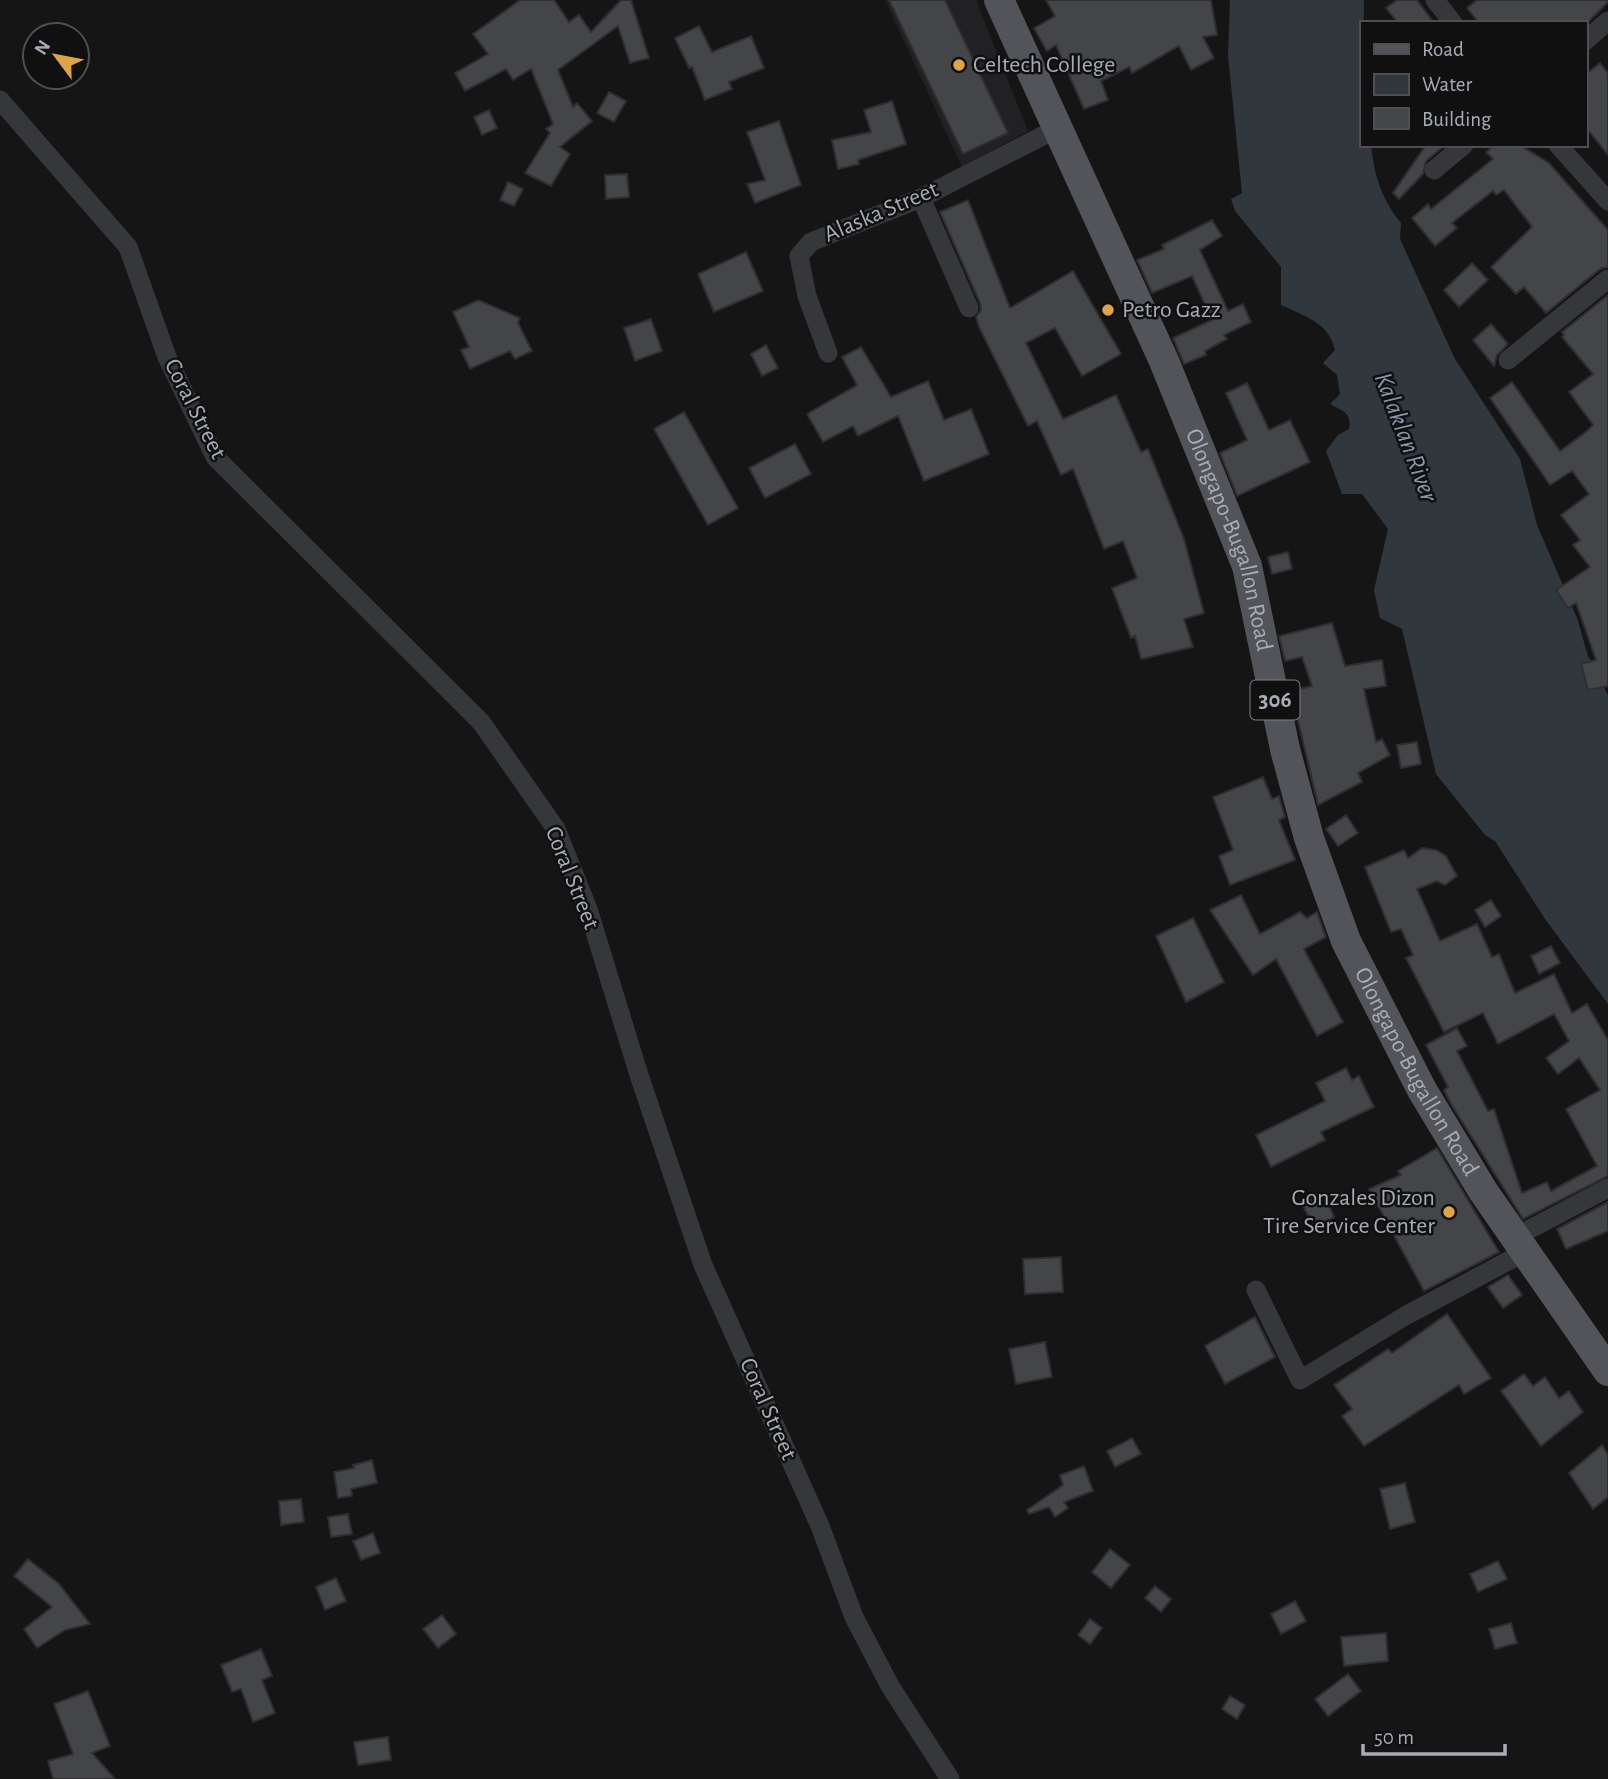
<svg xmlns="http://www.w3.org/2000/svg" width="1608" height="1779" font-family="'Alegreya Sans',sans-serif">
  <style>
    .built { fill: #212123 }
    .water { fill: #30383e }
    .building { fill: #444549; stroke: #2f2f32; stroke-width: 2 }
    .lines { fill: none; stroke-linecap: round; stroke-linejoin: round }
    .minor { stroke: #36373b; stroke-width: 19 }
    .primary { stroke: #53545a; stroke-width: 30 }
    .poi-dot { fill: #dda546; stroke: #101011; stroke-width: 2.5 }
    .labels { text-anchor: middle; dominant-baseline: central; stroke-width: 5; stroke-linejoin: round; paint-order: stroke }
    .shield { fill: #101011; stroke: #7a7e84; stroke-width: 2 }
    .shield-label { font-size: 23px; font-weight: bold; fill: #a8adb5 }
    .poi-label { font-size: 24px; fill: #a8adb5; stroke: #101011; text-anchor: start }
    .street-label { font-size: 24px; fill: #a8adb5; stroke: #101011 }
    .water-label { font-size: 26px; font-style: italic; fill: #839aac; stroke: #101011 }
  </style>
  <rect width="100%" height="100%" fill="#151516"/>
  <!-- built -->
  <polygon class="built" points="885,0 976,0 1028,131 962,167"/>
  <!-- water -->
  <path class="water" d="M1230,0H1364L1361,145H1371C1374,175 1382,200 1401,223L1400,239L1455,359L1520,459L1537,525L1577,618L1588,656L1608,695V1004L1545,919L1495,841L1485,835L1436,774L1402,629L1380,618L1374,590L1388,529L1362,494H1342L1326,451L1338,435L1349,429C1352,413 1343,411 1330,404L1340,394L1337,375L1323,363L1335,350C1329,323 1305,316 1281,305V267L1235,211L1231,199L1242,193L1228,56Z"/>
  <!-- building -->
  <g class="building">
    <polygon points="520,0 554,0 569,22 579,15 591,32 621,0 631,0 649,58 630,63 618,26 558,70 573,107 577,103 592,121 560,147 570,154 551,186 525,173 550,133 546,129 553,124 531,69 513,80 506,69 465,91 455,73 488,54 473,34"/>
    <polygon points="889,0 945,0 1008,133 963,154"/>
    <polygon points="1046,0 1211,0 1217,35 1203,37 1214,58 1191,70 1179,46 1132,73 1129,67 1101,81 1108,100 1084,109 1056,45 1047,51 1034,28 1055,16"/>
    <polygon points="1397,0 1417,0 1434,23 1398,23 1386,8"/>
    <polygon points="1477,0 1608,0 1608,2 1587,23 1479,23 1467,8"/>
    <polygon points="699,26 712,52 751,36 764,68 729,82 732,89 705,100 692,67 689,68 675,38"/>
    <polygon points="1600,63 1608,73 1608,155 1585,126 1585,75"/>
    <polygon points="609,92 626,101 614,122 597,113"/>
    <polygon points="892,101 906,144 858,160 859,164 838,169 832,140 871,132 864,110"/>
    <polygon points="489,110 497,128 482,135 474,117"/>
    <polygon points="779,121 801,185 755,203 747,184 765,180 747,132"/>
    <polygon points="1426,145 1445,145 1426,161 1423,174 1399,199 1393,193"/>
    <polygon points="1494,145 1520,145 1549,163 1608,230 1608,267 1600,269 1546,313 1524,287 1516,294 1491,267 1532,227 1504,190 1496,195 1493,191 1452,223 1457,228 1435,246 1412,218 1428,204 1431,209 1493,159 1486,152"/>
    <polygon points="627,174 629,197 606,199 605,175"/>
    <polygon points="508,182 523,189 514,206 500,200"/>
    <polygon points="968,200 1010,308 1073,271 1121,354 1082,376 1055,328 1026,343 1063,419 1116,395 1141,452 1148,449 1184,539 1204,613 1184,619 1193,647 1141,659 1135,636 1131,638 1112,588 1137,578 1123,541 1104,549 1073,469 1061,475 1037,421 1028,426 979,327 976,317 981,310 980,303 940,212"/>
    <polygon points="1212,220 1222,236 1200,250 1228,311 1243,304 1251,322 1224,335 1227,339 1205,351 1206,355 1184,364 1173,338 1212,320 1192,276 1152,293 1137,260 1164,249 1162,245"/>
    <polygon points="746,252 763,291 714,312 698,274"/>
    <polygon points="1472,263 1488,280 1459,307 1444,290"/>
    <polygon points="1608,295 1608,686 1588,690 1581,664 1596,660 1576,603 1568,608 1556,590 1590,567 1573,545 1580,540 1561,515 1589,494 1572,471 1550,485 1490,398 1512,382 1560,451 1587,431 1593,425 1569,392 1593,374 1562,337 1564,335 1562,332"/>
    <polygon points="478,300 520,318 518,323 532,351 515,359 510,351 470,369 461,350 469,347 453,312"/>
    <polygon points="651,319 662,351 635,361 624,328"/>
    <polygon points="1491,324 1508,344 1497,355 1494,366 1473,340"/>
    <polygon points="766,345 778,368 762,376 751,354"/>
    <polygon points="861,347 891,397 928,381 944,420 971,409 989,454 924,481 898,416 858,436 853,426 823,442 807,414 857,385 842,357"/>
    <polygon points="1247,383 1269,430 1290,420 1310,462 1237,496 1220,453 1247,440 1226,393"/>
    <polygon points="684,412 738,508 708,525 654,429"/>
    <polygon points="795,444 811,474 765,498 749,468"/>
    <polygon points="1288,552 1292,569 1272,574 1268,557"/>
    <polygon points="1332,623 1345,666 1382,660 1386,686 1364,689 1376,742 1382,739 1390,755 1358,773 1362,782 1318,805 1291,691 1312,686 1302,657 1285,661 1279,636"/>
    <polygon points="1417,742 1421,764 1401,768 1397,745"/>
    <polygon points="1263,777 1272,799 1279,796 1285,817 1279,820 1295,860 1230,885 1219,856 1233,850 1213,797"/>
    <polygon points="1346,815 1358,833 1338,846 1326,829"/>
    <polygon points="1422,848 1436,850 1446,856 1457,876 1445,885 1437,881 1417,889 1440,941 1477,924 1492,957 1499,954 1515,993 1554,974 1572,1013 1587,1004 1608,1040 1608,1176 1523,1219 1451,1104 1444,1090 1448,1087 1426,1045 1457,1028 1467,1046 1457,1051 1488,1111 1494,1109 1522,1193 1547,1182 1551,1191 1597,1166 1566,1109 1600,1090 1579,1058 1558,1074 1546,1058 1569,1041 1554,1014 1498,1044 1483,1013 1444,1032 1406,958 1413,955 1401,929 1391,932 1365,867 1404,850 1408,858"/>
    <polygon points="1241,895 1260,934 1300,912 1307,918 1317,912 1326,937 1304,949 1343,1022 1317,1036 1276,959 1253,975 1210,910"/>
    <polygon points="1491,900 1501,916 1485,927 1475,910"/>
    <polygon points="1193,918 1224,982 1186,1002 1156,936"/>
    <polygon points="1551,946 1560,963 1539,974 1531,956"/>
    <polygon points="1346,1068 1352,1080 1359,1076 1374,1107 1321,1132 1325,1140 1271,1167 1256,1135 1325,1101 1316,1083"/>
    <polygon points="1437,1148 1499,1252 1424,1291 1369,1189 1401,1175 1398,1171"/>
    <polygon points="1324,1193 1334,1217 1315,1229 1302,1204"/>
    <polygon points="1608,1202 1608,1231 1566,1249 1557,1229"/>
    <polygon points="1061,1257 1063,1292 1025,1294 1023,1259"/>
    <polygon points="1508,1275 1522,1295 1503,1308 1488,1287"/>
    <polygon points="1447,1314 1491,1378 1464,1394 1459,1385 1364,1446 1342,1416 1352,1409 1334,1385 1388,1349 1392,1353"/>
    <polygon points="1255,1317 1275,1357 1225,1384 1205,1346"/>
    <polygon points="1045,1342 1052,1377 1016,1384 1009,1349"/>
    <polygon points="1524,1374 1533,1386 1545,1377 1559,1398 1569,1391 1583,1412 1541,1446 1501,1391"/>
    <polygon points="1132,1438 1141,1454 1115,1467 1107,1451"/>
    <polygon points="1602,1445 1608,1455 1608,1497 1593,1509 1569,1473"/>
    <polygon points="372,1460 377,1483 351,1489 352,1496 338,1498 334,1472 354,1468 353,1465"/>
    <polygon points="1084,1466 1093,1491 1064,1502 1068,1508 1055,1517 1049,1507 1029,1514 1027,1510 1063,1485 1060,1475"/>
    <polygon points="1405,1483 1415,1522 1390,1529 1380,1489"/>
    <polygon points="301,1499 304,1522 281,1525 279,1501"/>
    <polygon points="348,1514 352,1534 331,1537 328,1517"/>
    <polygon points="373,1533 380,1553 361,1560 353,1541"/>
    <polygon points="1110,1549 1130,1565 1111,1588 1092,1572"/>
    <polygon points="28,1559 59,1584 90,1624 65,1630 37,1648 24,1629 52,1607 14,1576"/>
    <polygon points="1498,1561 1507,1579 1478,1592 1470,1574"/>
    <polygon points="336,1578 346,1601 325,1610 316,1587"/>
    <polygon points="1155,1586 1171,1599 1161,1612 1145,1598"/>
    <polygon points="1295,1601 1306,1621 1281,1634 1271,1614"/>
    <polygon points="442,1615 456,1634 438,1648 423,1629"/>
    <polygon points="1090,1619 1102,1628 1090,1644 1078,1635"/>
    <polygon points="1511,1623 1517,1643 1495,1649 1489,1629"/>
    <polygon points="1386,1633 1388,1661 1344,1666 1341,1637"/>
    <polygon points="261,1649 272,1676 262,1680 275,1713 253,1722 241,1689 232,1692 221,1665"/>
    <polygon points="1348,1674 1361,1691 1328,1716 1315,1699"/>
    <polygon points="88,1691 110,1746 92,1753 115,1779 53,1779 48,1761 73,1754 54,1704"/>
    <polygon points="1230,1696 1245,1705 1237,1719 1222,1709"/>
    <polygon points="388,1737 391,1760 358,1765 354,1742"/>
  </g>
  <g class="lines">
    <!-- minor -->
    <g class="minor">
      <polyline points="1435,0 1453,23"/>
      <polyline points="1585,41 1608,21"/>
      <polyline points="0,100 128,247 167,357 215,457 481,722 556,829 588,909 639,1075 703,1265 820,1526 854,1617 890,1686 950,1779"/>
      <polyline points="1558,145 1608,201"/>
      <polyline points="1434,170 1464,145"/>
      <polyline points="921,198 969,308"/>
      <polyline points="828,353 807,296 799,256 811,242 921,198 1058,128"/>
      <polyline points="1508,360 1608,279"/>
      <polyline points="1513,1238 1608,1188"/>
      <polyline points="1256,1290 1300,1380 1405,1316 1523,1253"/>
    </g>
    <!-- primary -->
    <path class="primary" id="s1" d="M999,0L1164,361L1247,566L1285,749L1309,838L1346,941L1422,1090L1483,1191L1608,1371"/>
  </g>
  <!-- markers -->
  <g class="poi-dot">
    <circle cx="959" cy="65" r="7"/>
    <circle cx="1108" cy="310" r="7"/>
    <circle cx="1449" cy="1212" r="7"/>
  </g>
  <g class="labels">
    <!-- shield labels -->
    <rect class="shield" x="1250.5" y="680.5" width="49" height="39" rx="5"/>
    <g class="shield-label">
      <text x="1275" y="700">306</text>
    </g>
    <!-- poi labels -->
    <g class="poi-label">
      <text x="973" y="65">Celtech College</text>
      <text x="1122" y="310">Petro Gazz</text>
      <text x="1435" y="1198" text-anchor="end">Gonzales Dizon<tspan x="1435" dy="28">Tire Service Center</tspan></text>
    </g>
    <!-- street labels -->
    <g class="street-label">
      <text transform="translate(881 212) rotate(-23)">Alaska Street</text>
      <text transform="translate(195 409) rotate(63)">Coral Street</text>
      <text stroke="none"><textPath href="#s1" startOffset="588">Olongapo-Bugallon Road</textPath></text>
      <text transform="translate(572 878) rotate(68)">Coral Street</text>
      <text stroke="none"><textPath href="#s1" startOffset="1155">Olongapo-Bugallon Road</textPath></text>
      <text transform="translate(768 1409) rotate(66)">Coral Street</text>
    </g>
    <!-- water labels -->
    <g class="water-label">
      <text transform="translate(1406 437) rotate(69)">Kalaklan River</text>
    </g>
  </g>
  <!-- legend -->
  <rect x="1360" y="21" width="228" height="126" fill="#101011" stroke="#4d4f53" stroke-width="2"/>
  <rect x="1374" y="44" width="35" height="10" fill="#53545a" stroke="#4d4f53" stroke-width="2"/>
  <text x="1422" y="56" font-size="21" fill="#a8adb5">Road</text>
  <rect x="1374" y="74" width="35" height="21" fill="#30383e" stroke="#4d4f53" stroke-width="2"/>
  <text x="1422" y="91" font-size="21" fill="#a8adb5">Water</text>
  <rect x="1374" y="108" width="35" height="21" fill="#444549" stroke="#4d4f53" stroke-width="2"/>
  <text x="1422" y="126" font-size="21" fill="#a8adb5">Building</text>
  <!-- north arrow -->
  <g transform="translate(56 56) rotate(302)"><circle r="33" fill="#101011" stroke="#4d4f53" stroke-width="2"/>
  <path d="M0-5L12 26L0 18L-12 26Z" fill="#dda546"/>
  <text y="-10" font-size="19" font-weight="bold" text-anchor="middle" fill="#a8adb5">N</text>
  </g>
  <!-- scale -->
  <path d="M1363 1744v10h142v-10" fill="none" stroke="#a8adb5" stroke-width="3.5"/>
  <text x="1374" y="1744" font-size="21" fill="#a8adb5" stroke="#101011" stroke-width="5" paint-order="stroke">50 m</text>
</svg>
